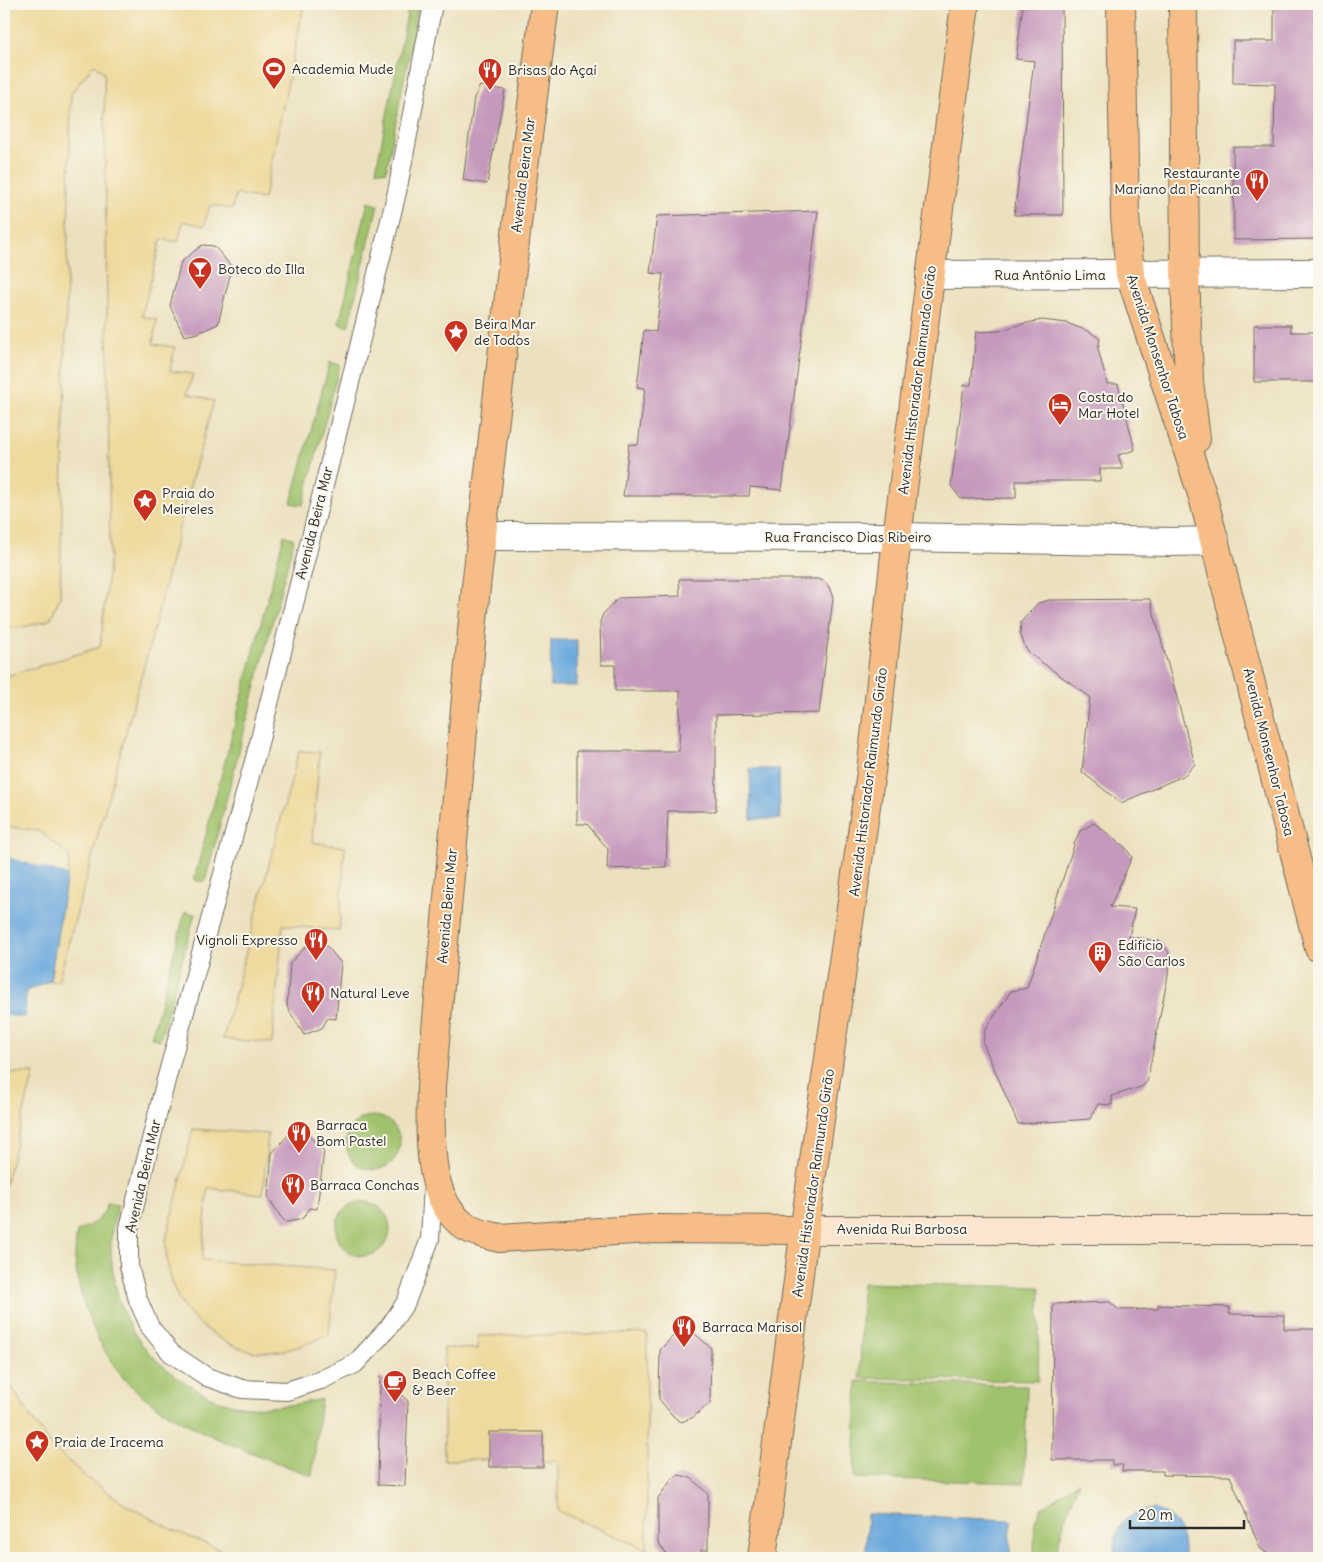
<svg xmlns="http://www.w3.org/2000/svg" width="1323" height="1562" font-family="Delius,sans-serif">
  <style>
    .green { fill: #a0c26c; stroke: #66764c }
    .sand { fill: #eeda9e; stroke: #8c8264 }
    .water { fill: #6ba8dd; stroke: #4b6a84 }
    .pier { fill: #ece1bf }
    .building { fill: #c599bc }
    .lines { fill: none; stroke-linecap: round; stroke-linejoin: round }
    .service-casing { stroke: #6f6b5f; stroke-width: 20 }
    .minor-casing { stroke: #6f6b5f; stroke-width: 30 }
    .secondary-casing { stroke: #6f6b5f; stroke-width: 30 }
    .primary-casing { stroke: #6f6b5f; stroke-width: 30 }
    .service { stroke: #fff; stroke-width: 18 }
    .minor { stroke: #fff; stroke-width: 28 }
    .secondary { stroke: #fbe5cf; stroke-width: 28 }
    .primary { stroke: #f6be86; stroke-width: 28 }
    .labels { text-anchor: middle; dominant-baseline: central; stroke-width: 4; stroke-linejoin: round; paint-order: stroke }
    .poi-label { font-size: 14px; fill: #2b2b2b; stroke: #fbf7ec; text-anchor: start }
    .street-label { font-size: 14px; fill: #2b2b2b; stroke: #fbf7ec }
  </style>
  <rect width="100%" height="100%" fill="#fbf7ec"/>
  <filter id="ink" filterUnits="userSpaceOnUse"><feTurbulence type="fractalNoise" baseFrequency=".02" numOctaves="2"/><feDisplacementMap in="SourceGraphic" scale="10" xChannelSelector="R" yChannelSelector="G"/><feConvolveMatrix kernelMatrix="1 2 1 2 8 2 1 2 1" color-interpolation-filters="sRGB"/></filter>
  <filter id="wash" filterUnits="userSpaceOnUse"><feTurbulence type="fractalNoise" baseFrequency=".0096" numOctaves="4" result="noise"/><feDisplacementMap in="SourceGraphic" scale="20" xChannelSelector="R" yChannelSelector="G"/><feGaussianBlur stdDeviation="1.12" result="paint"/><feColorMatrix in="noise" values="0 0 0 0 0 0 0 0 0 0 0 0 0 0 0 0 0 1.4 0 .05"/><feComposite in="paint" operator="in"/></filter>
  <g filter="url(#wash)">
    <rect width="100%" height="100%" fill="#ece1bf"/>
    <!-- green -->
    <g class="green">
      <polygon points="409,4 419,4 386,172 376,170"/>
      <polygon points="368,202 378,205 348,327 339,324"/>
      <polygon points="330,362 340,365 303,505 291,503"/>
      <polygon points="284,535 294,539 205,882 194,880"/>
      <polygon points="185,912 195,914 160,1040 151,1038"/>
      <circle cx="373" cy="1143" r="27"/>
      <path d="M108,1202L118,1204C116,1215 112,1227 111,1238C110,1269 117,1306 134,1333C151,1361 192,1391 223,1402C254,1412 290,1406 321,1399L312,1476C269,1459 224,1444 183,1422C164,1413 133,1390 120,1374C96,1342 78,1299 75,1259C75,1250 76,1241 77,1232C93,1223 102,1221 108,1202Z"/>
      <circle cx="363" cy="1229" r="27"/>
      <polygon points="862,1283 1040,1287 1038,1381 860,1378"/>
      <polygon points="857,1381 1027,1386 1024,1483 854,1478"/>
      <polygon points="1079,1481 1065,1519 1055,1558 1034,1558 1035,1522 1040,1509"/>
    </g>
    <!-- sand -->
    <g class="sand">
      <polygon points="4,4 304,4 264,199 236,194 232,209 210,205 204,226 183,221 178,242 161,239 142,316 157,320 153,344 175,347 170,371 193,374 187,394 214,401 189,489 149,648 58,982 50,981 70,856 39,831 4,826 4,677 100,647 110,555 104,73 94,64 71,94 60,597 50,620 20,628 4,629"/>
      <polygon points="299,751 320,752 312,842 345,847 339,931 283,925 272,1043 223,1039"/>
      <polygon points="4,1073 34,1073 4,1189"/>
      <path d="M193,1129L268,1134L263,1194L208,1188L202,1260L335,1270L329,1334C308,1345 284,1353 259,1352C233,1351 198,1327 183,1306C171,1289 165,1259 166,1240Z"/>
      <polygon points="647,1333 647,1550 558,1511 558,1461 543,1461 543,1432 489,1432 489,1460 444,1460 444,1348 478,1349 478,1336"/>
      <polygon points="4,1374 30,1417 54,1448 86,1477 128,1506 171,1529 239,1558 4,1558"/>
    </g>
    <!-- water -->
    <g class="water">
      <polygon points="551,640 577,640 577,686 550,686"/>
      <polygon points="750,769 779,769 780,819 751,819"/>
      <polygon points="4,856 67,875 50,981 26,991 25,1017 4,1015"/>
      <path d="M1153,1509C1178,1517 1185,1533 1184,1558H1114C1115,1527 1120,1513 1153,1509Z"/>
      <polygon points="867,1514 1011,1520 1010,1558 866,1558"/>
    </g>
    <!-- pier -->
    <polygon class="pier" points="4,853 67,872 67,875 4,856"/>
    <g id="blocks">
      <!-- building -->
      <g class="building">
        <polygon points="1023,4 1062,4 1063,215 1014,215 1034,61 1016,59"/>
        <polygon points="1274,4 1319,4 1319,239 1234,240 1233,147 1274,147 1275,84 1233,83 1233,41 1274,41"/>
        <polygon points="480,86 505,90 487,184 463,180 474,98"/>
        <polygon points="818,211 782,490 750,487 749,496 623,496 629,444 638,445 645,388 637,387 644,330 656,332 663,274 650,273 657,216"/>
        <polygon points="202,245 214,246 232,267 218,324 198,333 184,336 170,306 181,262"/>
        <polygon points="1042,320 1067,323 1090,332 1100,339 1098,349 1107,384 1118,384 1135,450 1118,455 1123,469 1100,469 1100,481 1016,481 1016,498 961,499 951,486 964,385 971,385 976,332 999,331 1022,324"/>
        <polygon points="1254,325 1291,325 1291,332 1319,332 1319,382 1254,382"/>
        <polygon points="679,579 817,579 824,581 829,587 833,598 819,713 716,715 716,811 668,811 666,867 607,869 608,849 587,824 577,824 577,751 679,751 680,691 615,691 615,665 601,665 600,622 603,614 618,598 680,596"/>
        <polygon points="1150,599 1195,764 1185,775 1121,803 1082,772 1090,697 1033,656 1026,649 1020,633 1021,622 1038,603 1049,600"/>
        <polygon points="1094,823 1125,847 1132,857 1110,907 1135,909 1129,937 1160,941 1168,951 1171,960 1147,1082 1141,1087 1112,1096 1112,1105 1098,1104 1090,1119 1018,1124 983,1043 985,1030 1011,991 1027,988 1075,842 1080,831"/>
        <polygon points="321,942 326,945 341,963 336,1019 328,1018 322,1028 304,1035 287,1007 290,963 309,943"/>
        <polygon points="299,1131 308,1135 324,1151 317,1209 309,1208 303,1218 299,1220 286,1222 280,1216 268,1197 272,1153 291,1132"/>
        <polygon points="1110,1302 1119,1310 1158,1309 1158,1305 1229,1307 1229,1314 1284,1315 1284,1329 1319,1329 1319,1558 1273,1558 1260,1548 1230,1476 1163,1475 1163,1471 1122,1471 1123,1465 1112,1465 1112,1460 1052,1460 1053,1304"/>
        <polygon points="685,1328 694,1333 711,1348 710,1403 692,1418 681,1422 673,1416 659,1399 660,1350 675,1334"/>
        <polygon points="380,1376 408,1401 405,1486 378,1485"/>
        <rect x="489" y="1432" width="54" height="35"/>
        <polygon points="679,1475 691,1478 708,1494 708,1550 701,1550 696,1558 670,1558 658,1543 658,1498 672,1479"/>
      </g>
    </g>
  </g>
  <g filter="url(#ink)">
    <use href="#blocks" fill-opacity="0" stroke="#6f6b5f" stroke-width="1"/>
    <g class="lines">
      <defs>
        <polyline id="service" points="433,1184 430,1239 406,1302 389,1327 355,1364 321,1380 287,1391 242,1389 207,1377 171,1353 150,1327 138,1300 129,1266 129,1228 166,1080 258,747 360,343 397,192 433,4"/>
        <g id="minor">
          <polyline points="930,275 1319,273"/>
          <polyline points="482,536 897,537 1172,542 1215,541"/>
        </g>
        <polyline id="secondary" points="805,1230 1319,1230"/>
        <g id="primary">
          <path d="M545,4L520,198L476,587L431,1086C431,1130 424,1199 466,1227C476,1233 487,1235 499,1238L652,1229L805,1230"/>
          <polyline points="1121,4 1125,216 1130,274 1203,497 1319,948"/>
          <polyline points="1183,4 1185,274 1189,381 1196,439"/>
          <polyline points="762,1558 811,1181 871,772 897,537 965,4"/>
        </g>
      </defs>
      <!-- service casing -->
      <use href="#service" class="service-casing"/>
      <!-- minor casing -->
      <use href="#minor" class="minor-casing"/>
      <!-- secondary casing -->
      <use href="#secondary" class="secondary-casing"/>
      <!-- primary casing -->
      <use href="#primary" class="primary-casing"/>
      <!-- service -->
      <use href="#service" class="service"/>
      <!-- minor -->
      <use href="#minor" class="minor"/>
      <!-- secondary -->
      <use href="#secondary" class="secondary"/>
      <!-- primary -->
      <use href="#primary" class="primary"/>
    </g>
  </g>
  <!-- icons -->
  <defs>
    <symbol id="stadium-pin" viewBox="-11 -11 22 30"><path d="M0 17L-7.5 6A9.5 9.5 0 1 1 7.5 6Z" fill="#c8321e" stroke="#fbf7ec"/><path d="M0-5a6.5 5 0 1 0 0 10a6.5 5 0 1 0 0-10ZM-3.5-1.8h7v3.6h-7Z" fill="#fff"/></symbol>
    <symbol id="restaurant-pin" viewBox="-11 -11 22 30"><path d="M0 17L-7.5 6A9.5 9.5 0 1 1 7.5 6Z" fill="#c8321e" stroke="#fbf7ec"/><path d="M-5-6h1v4h1v-4h1v4h1v-4h1v5L-1.5 .5V6h-2V.5L-5-1ZM5-6V6H3V1.5H1.5Q1.5-4 5-6Z" fill="#fff"/></symbol>
    <symbol id="bar-pin" viewBox="-11 -11 22 30"><path d="M0 17L-7.5 6A9.5 9.5 0 1 1 7.5 6Z" fill="#c8321e" stroke="#fbf7ec"/><path d="M-6-5H6L.8 .8V4.5H3.5V6h-7V4.5H-.8V.8Z" fill="#fff"/></symbol>
    <symbol id="sight-pin" viewBox="-11 -11 22 30"><path d="M0 17L-7.5 6A9.5 9.5 0 1 1 7.5 6Z" fill="#c8321e" stroke="#fbf7ec"/><path d="M0-6L1.8-2.2L6-1.7L2.9 1.2L3.7 5.4L0 3.3L-3.7 5.4L-2.9 1.2L-6-1.7L-1.8-2.2Z" fill="#fff"/></symbol>
    <symbol id="hotel-pin" viewBox="-11 -11 22 30"><path d="M0 17L-7.5 6A9.5 9.5 0 1 1 7.5 6Z" fill="#c8321e" stroke="#fbf7ec"/><path d="M-6-4.5h1.5V1H6V5H4.5V3h-9V5H-6ZM-4 0a1.8 1.8 0 1 1 3.6 0ZM.5 0V-2.5h3Q6-2.5 6 0Z" fill="#fff"/></symbol>
    <symbol id="building-pin" viewBox="-11 -11 22 30"><path d="M0 17L-7.5 6A9.5 9.5 0 1 1 7.5 6Z" fill="#c8321e" stroke="#fbf7ec"/><path d="M-4-6H4V6H1V3H-1V6H-4ZM-2.5-4.3h1.7v1.8h-1.7ZM.8-4.3h1.7v1.8H.8ZM-2.5-1h1.7V.8h-1.7ZM.8-1h1.7V.8H.8Z" fill="#fff"/></symbol>
    <symbol id="cafe-pin" viewBox="-11 -11 22 30"><path d="M0 17L-7.5 6A9.5 9.5 0 1 1 7.5 6Z" fill="#c8321e" stroke="#fbf7ec"/><path d="M-5.5-4.5H6V0H3Q3 3.5 0 3.5H-2.5Q-5.5 3.5-5.5 0ZM3-3.2v2h1.7v-2ZM-6 4.5H4V6H-6Z" fill="#fff"/></symbol>
  </defs>
  <g fill-rule="evenodd">
    <use href="#stadium-pin" x="260" y="55" width="28" height="38"/>
    <use href="#restaurant-pin" x="476" y="56" width="28" height="38"/>
    <use href="#restaurant-pin" x="1243" y="167" width="28" height="38"/>
    <use href="#bar-pin" x="186" y="255" width="28" height="38"/>
    <use href="#sight-pin" x="442" y="318" width="28" height="38"/>
    <use href="#hotel-pin" x="1046" y="391" width="28" height="38"/>
    <use href="#sight-pin" x="131" y="487" width="28" height="38"/>
    <use href="#restaurant-pin" x="302" y="926" width="28" height="38"/>
    <use href="#building-pin" x="1086" y="939" width="28" height="38"/>
    <use href="#restaurant-pin" x="299" y="979" width="28" height="38"/>
    <use href="#restaurant-pin" x="285" y="1119" width="28" height="38"/>
    <use href="#restaurant-pin" x="279" y="1171" width="28" height="38"/>
    <use href="#restaurant-pin" x="670" y="1313" width="28" height="38"/>
    <use href="#cafe-pin" x="381" y="1368" width="28" height="38"/>
    <use href="#sight-pin" x="23" y="1428" width="28" height="38"/>
  </g>
  <g class="labels">
    <!-- poi labels -->
    <g class="poi-label">
      <text x="292" y="69">Academia Mude</text>
      <text x="508" y="70">Brisas do Açaí</text>
      <text x="1240" y="173" text-anchor="end">Restaurante<tspan x="1240" dy="16">Mariano da Picanha</tspan></text>
      <text x="218" y="269">Boteco do Illa</text>
      <text x="474" y="324">Beira Mar<tspan x="474" dy="16">de Todos</tspan></text>
      <text x="1078" y="397">Costa do<tspan x="1078" dy="16">Mar Hotel</tspan></text>
      <text x="162" y="493">Praia do<tspan x="162" dy="16">Meireles</tspan></text>
      <text x="298" y="940" text-anchor="end">Vignoli Expresso</text>
      <text x="1118" y="945">Edifício<tspan x="1118" dy="16">São Carlos</tspan></text>
      <text x="330" y="993">Natural Leve</text>
      <text x="316" y="1125">Barraca<tspan x="316" dy="16">Bom Pastel</tspan></text>
      <text x="310" y="1185">Barraca Conchas</text>
      <text x="702" y="1327">Barraca Marisol</text>
      <text x="412" y="1374">Beach Coffee<tspan x="412" dy="16">&amp; Beer</tspan></text>
      <text x="54" y="1442">Praia de Iracema</text>
    </g>
    <!-- street labels -->
    <g class="street-label">
      <text transform="translate(523 175) rotate(-83)">Avenida Beira Mar</text>
      <text x="1050" y="275">Rua Antônio Lima</text>
      <text transform="translate(1158 357) rotate(72)">Avenida Monsenhor Tabosa</text>
      <text transform="translate(917 380) rotate(-83)">Avenida Historiador Raimundo Girão</text>
      <text transform="translate(314 523) rotate(-76)">Avenida Beira Mar</text>
      <text x="848" y="537">Rua Francisco Dias Ribeiro</text>
      <text transform="translate(1269 752) rotate(76)">Avenida Monsenhor Tabosa</text>
      <text transform="translate(868 782) rotate(-83)">Avenida Historiador Raimundo Girão</text>
      <text transform="translate(447 906) rotate(-85)">Avenida Beira Mar</text>
      <text transform="translate(143 1176) rotate(-77)">Avenida Beira Mar</text>
      <text transform="translate(813 1183) rotate(-82)">Avenida Historiador Raimundo Girão</text>
      <text x="902" y="1229">Avenida Rui Barbosa</text>
    </g>
  </g>
  <!-- margin -->
  <rect width="1323" height="1562" fill="none" stroke="#fbf7ec" stroke-width="20"/>
  <!-- scale -->
  <path d="M1130 1520v8h114v-8" fill="none" stroke="#2b2b2b" stroke-width="2.5"/>
  <text x="1138" y="1520" font-size="15" fill="#2b2b2b" stroke="#fbf7ec" stroke-width="4" paint-order="stroke">20 m</text>
</svg>
